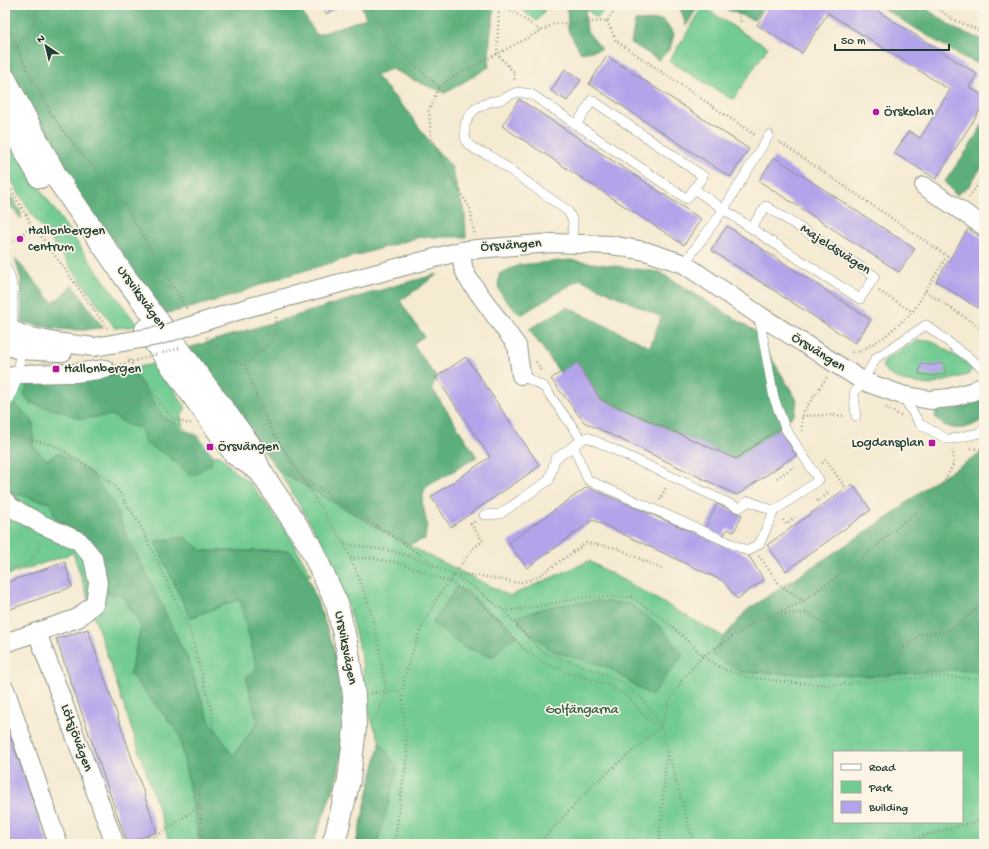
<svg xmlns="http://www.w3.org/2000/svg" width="989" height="849" font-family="'Gochi Hand',sans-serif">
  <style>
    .green { fill: #71cb92; stroke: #488463; fill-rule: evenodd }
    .forest { fill: #5caf7c; stroke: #3e7658 }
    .building { fill: #b2a3ea }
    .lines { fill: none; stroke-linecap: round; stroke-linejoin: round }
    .service-casing { stroke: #8a9483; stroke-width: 10 }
    .minor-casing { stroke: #8a9483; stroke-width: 20 }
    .tertiary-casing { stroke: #8a9483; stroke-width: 24 }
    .path { stroke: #8a9483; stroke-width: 2.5; stroke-dasharray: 1 3; stroke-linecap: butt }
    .service { stroke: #fff; stroke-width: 9 }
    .minor { stroke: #fff; stroke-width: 18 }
    .tertiary { stroke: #fff; stroke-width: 22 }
    .minor-bridge-casing { stroke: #8a9483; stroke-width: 20; stroke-linecap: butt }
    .path-bridge { stroke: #8a9483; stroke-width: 2.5; stroke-dasharray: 1 3; stroke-linecap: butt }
    .minor-bridge { stroke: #fff; stroke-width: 18 }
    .poi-dot { fill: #b5179e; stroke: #fcf5e5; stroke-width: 1.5 }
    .labels { text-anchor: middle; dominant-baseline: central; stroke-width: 3.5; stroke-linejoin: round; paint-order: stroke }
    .poi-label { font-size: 14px; fill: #1f3d34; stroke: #fcf5e5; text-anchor: start }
    .street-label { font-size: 14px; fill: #1f3d34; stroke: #fcf5e5 }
    .park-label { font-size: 14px; fill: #34604c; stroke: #fcf5e5 }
  </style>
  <rect width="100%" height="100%" fill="#fcf5e5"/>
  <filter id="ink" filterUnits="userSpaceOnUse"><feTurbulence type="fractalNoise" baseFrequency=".025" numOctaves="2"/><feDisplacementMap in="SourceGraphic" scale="8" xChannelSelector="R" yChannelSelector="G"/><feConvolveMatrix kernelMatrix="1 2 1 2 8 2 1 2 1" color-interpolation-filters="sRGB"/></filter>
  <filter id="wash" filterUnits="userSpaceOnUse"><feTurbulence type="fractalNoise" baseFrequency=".012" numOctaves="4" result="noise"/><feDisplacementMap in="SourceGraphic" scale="16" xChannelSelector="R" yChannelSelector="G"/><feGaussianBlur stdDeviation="0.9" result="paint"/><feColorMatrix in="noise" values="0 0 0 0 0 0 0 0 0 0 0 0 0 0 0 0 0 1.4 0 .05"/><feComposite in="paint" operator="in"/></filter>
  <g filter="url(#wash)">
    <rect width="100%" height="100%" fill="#f5ead2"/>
    <!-- green -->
    <g class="green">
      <polygon points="515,5 548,5 537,21"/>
      <polygon points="580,5 607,5 598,18"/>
      <polygon points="703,7 751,38 768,47 733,100 669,61"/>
      <polygon points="5,130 40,189 94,267 138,326 115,328 31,213 5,170"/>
      <polygon points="930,340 967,363 973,368 968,375 930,385 903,381 890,375 882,367 885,359 917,341"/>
      <path d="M157,363L186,408L181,416L183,429L197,435L214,456L220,455L234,471L250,483L287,532L311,575L307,576L289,551H203L184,537L240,599L257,668L246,677L258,722L233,756L208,718L187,658L144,569L127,537L114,505L48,460L33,447V422L16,404L5,412V389C55,376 107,375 157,363Z"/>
      <path d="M278,470L408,545L510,596L589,561L724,637L740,627L984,595V844H356L380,742L366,706L362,660L348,606L328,552ZM834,752H962V822H834Z"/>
      <polygon points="5,488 10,492 50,503 57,520 83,537 100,557 106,577 108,594 122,594 141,627 130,674 179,733 200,844 170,844 73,553 5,576"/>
    </g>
    <!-- forest -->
    <g class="forest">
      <polygon points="5,5 209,5 250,9 258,5 297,5 317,35 366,18 361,5 488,5 494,11 490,38 489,67 445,93 416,81 392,69 375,75 408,112 432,145 451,166 465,215 466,237 420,237 269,281 235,295 194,307 160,315 123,254 67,178 12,77 5,60"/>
      <polygon points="567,5 588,5 585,12 587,31 602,49 581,53 568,30"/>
      <polygon points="679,5 699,5 686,26"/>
      <polygon points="715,5 764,5 754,20"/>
      <polygon points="878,5 921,5 957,30 984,40 984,77 982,66 959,55"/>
      <polygon points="663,20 674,34 670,49 659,60 631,43 635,21"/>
      <polygon points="984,122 984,164 968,187 956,195 945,181 968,149"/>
      <polygon points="5,187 21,212 21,219 5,199"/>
      <path d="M15,258L53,303L73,285L103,328C97,328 90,329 84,330C66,331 40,327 22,322L21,279Z"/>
      <polygon points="570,260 659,272 755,331 797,400 795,414 779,428 736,459 600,399 577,361 560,373 529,329 567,307 650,347 661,317 580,279 521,315 505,300 498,287 499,274 519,265"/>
      <polygon points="438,274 400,301 424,336 413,344 436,377 432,388 477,457 425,488 422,501 427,524 425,539 408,545 278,470 188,348 401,284"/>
      <polygon points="134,372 164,418 178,424 179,430 195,436 212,458 211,464 192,476 167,455 145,443 141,428 128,425 112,415 81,419 64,412 30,403 24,394 28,385"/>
      <path d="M984,397V418C969,431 948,433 935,417L936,411C955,409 968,408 984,397Z"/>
      <polygon points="16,404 33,422 33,447 47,460 58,453 90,472 114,505 127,537 144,569 187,658 208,718 233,756 258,722 246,677 257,668 240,599 190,618 155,541 184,537 203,551 290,551 309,579 333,646 347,727 337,779 313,844 200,844 179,733 130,674 141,627 122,594 108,594 106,577 100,557 83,537 57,520 50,503 10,492 5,488 5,412"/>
      <polygon points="984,451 984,672 953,670 875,676 741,672 711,654 724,637 747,610 893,514 932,482 974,458"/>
      <polygon points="457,587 497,617 517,636 503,644 494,657 463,647 432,623"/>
      <polygon points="596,601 630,604 663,629 683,655 651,696 608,667 553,651 520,625 519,616 553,606"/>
      <polygon points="380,742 398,768 377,844 356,844"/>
    </g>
    <g id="blocks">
      <!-- building -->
      <g class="building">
        <polygon points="321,5 343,5 326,14"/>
        <polygon points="769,5 868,5 977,74 969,87 984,96 984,104 936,179 894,153 909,131 920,138 950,90 828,13 802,53 757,25"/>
        <polygon points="607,56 749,149 730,177 589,84"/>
        <polygon points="565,69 581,80 567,101 551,91"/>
        <polygon points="519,99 701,219 684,245 502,126"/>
        <polygon points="774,157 915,249 899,272 759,181"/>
        <polygon points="727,226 871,320 855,343 711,250"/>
        <polygon points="968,229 984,239 984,312 936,281"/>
        <polygon points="466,357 540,466 451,527 431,497 490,457 436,377"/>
        <polygon points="577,361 600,399 736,459 779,428 796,455 737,495 584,422 551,379"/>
        <polygon points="943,363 946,373 933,376 919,374 921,364 933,365"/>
        <polygon points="852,484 871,510 786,571 767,545"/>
        <polygon points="587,487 749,556 764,580 737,599 723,581 593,520 527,568 508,543"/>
        <polygon points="717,504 742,515 734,532 727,529 723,537 705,529"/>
        <polygon points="65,562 72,587 5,611 5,583"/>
        <polygon points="88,629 157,832 127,843 56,639"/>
        <polygon points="5,721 48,844 12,844 5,822"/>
      </g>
    </g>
  </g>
  <g filter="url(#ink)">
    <use href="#blocks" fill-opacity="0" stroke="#8a9483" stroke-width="1"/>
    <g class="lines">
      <defs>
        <g id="service">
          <polyline points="576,125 592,100 703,176 694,189"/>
          <polyline points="572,244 573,221 568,211 489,155 476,150 467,143 465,136 465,124 470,115 475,109 489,102 500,100 517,92 531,94 687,199 694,189 751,228 860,299 875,276 766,206 751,228"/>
          <polyline points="684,264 724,209 769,135"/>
          <path d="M5,266C15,281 13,302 13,319"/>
          <polyline points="902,395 920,424 947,439 952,439 979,433 984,429"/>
          <polyline points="5,402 10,398 19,374 20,347"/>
          <polyline points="856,416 854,393 863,381 876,358 926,325 984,369"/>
          <polyline points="582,440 587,437 739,508 749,501 774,511"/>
          <polyline points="573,446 588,480 748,551 760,543 774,511 819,480 785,428 774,398 759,316"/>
          <polyline points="484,515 500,514 549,480 555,459 582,440 544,387 521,375"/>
        </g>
        <g id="minor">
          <polyline points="924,186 984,226"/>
          <polyline points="461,251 463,267 467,277 517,346 521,375"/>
          <polyline points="250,307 461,251 477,249 552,243 611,245 645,251 684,264 759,315 863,381 902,395 930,400 949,398 971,392 984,386"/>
          <polyline points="5,326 23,335 55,342 94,347"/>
          <polyline points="5,344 19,350 57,352 63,352"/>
          <polyline points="5,379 19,374 75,373 105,369"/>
          <polyline points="5,501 12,508 43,525 79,541 93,558 98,583 95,603 78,618 5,643"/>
          <polyline points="37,632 115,844"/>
          <polyline points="5,689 58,844"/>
        </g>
        <g id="tertiary">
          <polyline points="5,79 57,178 125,277 249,444 260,471 309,544 337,604 348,652 354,695 355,728 349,780 336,835 333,844"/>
          <polyline points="5,116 40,177"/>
          <polyline points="146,330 235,454 260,471"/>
        </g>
      </defs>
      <!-- service casing -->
      <use href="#service" class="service-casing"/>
      <!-- minor casing -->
      <use href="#minor" class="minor-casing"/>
      <!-- tertiary casing -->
      <use href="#tertiary" class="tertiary-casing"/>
      <!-- path -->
      <g class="path">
        <polyline points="369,5 390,43 439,87"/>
        <polyline points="499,5 497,54 513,71 515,82"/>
        <polyline points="504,5 541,31"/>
        <polyline points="736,5 741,22"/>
        <polyline points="932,5 954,20 984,32"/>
        <polyline points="5,17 23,61 52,115 77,149 120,198 188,311"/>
        <polyline points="607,21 616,41 755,135"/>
        <path d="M5,48C9,47 14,46 17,44C31,37 35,19 38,5"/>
        <polyline points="778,141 947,256 912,313 884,337 859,352 849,352"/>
        <polyline points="5,180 28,218 31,227 38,232 107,328"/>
        <polyline points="969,197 984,176"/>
        <polyline points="95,201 95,200 105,182"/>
        <polyline points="474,233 470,208 450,175 431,137 429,111 439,87 449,79 554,24 607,21 618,5"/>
        <polyline points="14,241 31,227"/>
        <polyline points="149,278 174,289"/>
        <polyline points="879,291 913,312"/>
        <polyline points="925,291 984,330"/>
        <path d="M207,337L230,360L245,365L257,398L272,431L344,544C363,583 377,625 382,668C383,675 386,684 385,692C384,702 378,712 373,721"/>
        <polyline points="127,357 162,405"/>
        <polyline points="536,362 539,366 541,372"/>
        <polyline points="245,365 274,339 276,317"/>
        <polyline points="79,390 108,397 162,405 169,416 188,424 191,423"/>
        <polyline points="886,408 901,416"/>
        <polyline points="802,416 828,415 846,416"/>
        <polyline points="802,431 802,416 804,411 827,377"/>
        <polyline points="5,433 53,445 95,470 116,487 141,527 190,631 212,712 213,743 211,764 199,793 203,844"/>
        <polyline points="971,448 984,450"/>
        <polyline points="822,463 826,460 846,489"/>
        <polyline points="302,477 433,563"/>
        <polyline points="777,478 796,465"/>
        <polyline points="660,500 666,487"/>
        <polyline points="817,501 828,494 824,489"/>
        <polyline points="783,520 786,524 795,517"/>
        <polyline points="344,544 392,551 419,559 454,575 475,588 504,611 525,634 543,652 599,672 621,682 638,695 654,713 661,727 694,844"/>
        <polyline points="759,556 779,584 803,601"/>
        <polyline points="350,558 370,558 399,563 449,582 469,592 479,600 525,650 538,660 563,671 611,686 629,698 645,717 660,727"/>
        <polyline points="5,571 29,563 39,549 40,542"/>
        <polyline points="454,575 475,575 519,583 536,578 586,543 617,548 664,570"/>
        <polyline points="504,611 535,607 587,597 631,597 671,625 703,656 723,669 748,677 794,683 834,685 936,676 984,679"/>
        <polyline points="777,614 809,613 833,631 899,637 904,649 882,681"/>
        <polyline points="904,649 920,634 948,631 984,604"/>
        <polyline points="371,693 385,691 402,691"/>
        <polyline points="139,844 140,842 158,835 200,806"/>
        <polyline points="395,844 398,815 407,757 402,691 407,668 422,626 440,593 449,582 473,548 483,541 471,524 476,521"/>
        <polyline points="538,844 595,783 661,727 669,702 683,678 703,656 753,623 800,603 857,562 938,493 954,463 953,450"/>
        <polyline points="659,844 667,750"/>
        <polyline points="896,844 984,819"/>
      </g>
      <!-- service -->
      <use href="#service" class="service"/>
      <!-- minor -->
      <use href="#minor" class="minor"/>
      <!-- tertiary -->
      <use href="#tertiary" class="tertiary"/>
      <defs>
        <polyline id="minor-bridge" points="94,347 158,336 250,307"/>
      </defs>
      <!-- minor-bridge casing -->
      <use href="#minor-bridge" class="minor-bridge-casing"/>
      <!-- path-bridge -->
      <polyline class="path-bridge" points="105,369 180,348"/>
      <!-- minor-bridge -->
      <use href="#minor-bridge" class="minor-bridge"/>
    </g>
  </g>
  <!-- markers -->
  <g class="poi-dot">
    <circle cx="876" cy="112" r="4"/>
    <circle cx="20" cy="239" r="4"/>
    <rect x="52" y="365" width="8" height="8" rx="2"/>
    <rect x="928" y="439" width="8" height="8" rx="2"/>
    <rect x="206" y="443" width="8" height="8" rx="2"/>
  </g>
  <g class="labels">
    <!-- poi labels -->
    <g class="poi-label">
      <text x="884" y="112">Örskolan</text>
      <text x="28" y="231">Hallonbergen<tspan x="28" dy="16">centrum</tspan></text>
      <text x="64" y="369">Hallonbergen</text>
      <text x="924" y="443" text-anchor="end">Logdansplan</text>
      <text x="218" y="447">Örsvängen</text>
    </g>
    <!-- street labels -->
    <g class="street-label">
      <text transform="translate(511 246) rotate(-4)">Örsvängen</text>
      <text transform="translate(835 250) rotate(33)">Majeldsvägen</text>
      <text transform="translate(141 298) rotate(54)">Ursviksvägen</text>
      <text transform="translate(818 353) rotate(32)">Örsvängen</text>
      <text transform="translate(345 648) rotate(79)">Ursviksvägen</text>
      <text transform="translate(76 738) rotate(70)">Lötsjövägen</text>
    </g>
    <!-- park labels -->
    <g class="park-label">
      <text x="582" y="710">Golfängarna</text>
    </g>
  </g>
  <!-- margin -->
  <rect width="989" height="849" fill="none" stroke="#fcf5e5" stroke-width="20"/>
  <!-- legend -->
  <rect x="833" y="751" width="130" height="72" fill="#fcf5e5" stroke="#a4ab9e"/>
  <rect x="841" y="764" width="20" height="6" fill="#ffffff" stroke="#a4ab9e"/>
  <text x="869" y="771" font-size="12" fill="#1f3d34">Road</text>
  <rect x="841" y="781" width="20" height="12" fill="#71cb92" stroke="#a4ab9e"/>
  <text x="869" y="791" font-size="12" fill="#1f3d34">Park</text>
  <rect x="841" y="801" width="20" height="12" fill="#b2a3ea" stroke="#a4ab9e"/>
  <text x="869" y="811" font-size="12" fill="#1f3d34">Building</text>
  <!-- north arrow -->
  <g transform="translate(46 46) rotate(325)" stroke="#fcf5e5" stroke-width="3" paint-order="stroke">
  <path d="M0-3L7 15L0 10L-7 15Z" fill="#1f3d34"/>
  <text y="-6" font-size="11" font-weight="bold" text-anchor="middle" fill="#1f3d34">N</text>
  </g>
  <!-- scale -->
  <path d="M835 44v6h114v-6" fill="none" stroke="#1f3d34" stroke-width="2"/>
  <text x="841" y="44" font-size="12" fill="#1f3d34" stroke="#fcf5e5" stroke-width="3" paint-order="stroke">50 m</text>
</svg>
